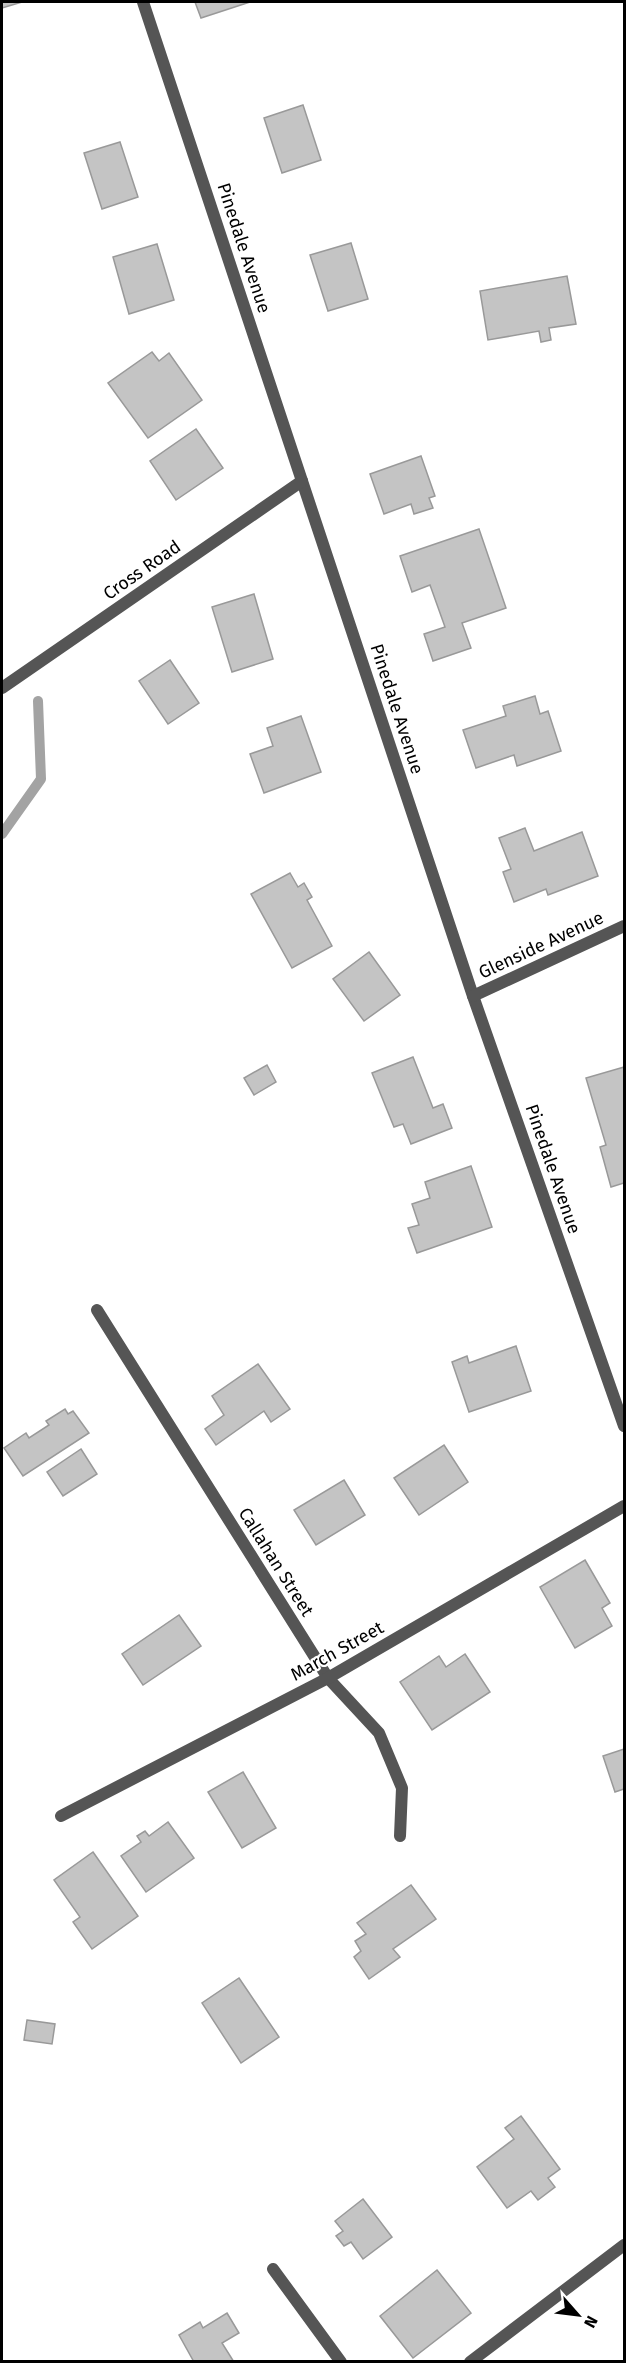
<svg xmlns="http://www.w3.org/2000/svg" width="626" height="2363" font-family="'Fira Sans',sans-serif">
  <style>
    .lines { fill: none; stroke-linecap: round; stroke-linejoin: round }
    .stream { stroke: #a3a3a3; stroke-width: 10 }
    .building { fill: #c4c4c4; stroke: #999; stroke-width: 1.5 }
    .street { stroke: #555; stroke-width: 12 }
    .labels { text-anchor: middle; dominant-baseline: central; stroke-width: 4.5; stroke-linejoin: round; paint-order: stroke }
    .street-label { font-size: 18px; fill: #000; stroke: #fff }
  </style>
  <rect width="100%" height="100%" fill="#fff"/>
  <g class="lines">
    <!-- stream -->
    <polyline class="stream" points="2,834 41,779 38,701"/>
  </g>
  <!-- building -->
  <g class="building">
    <polygon points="2,2 22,2 2,8"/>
    <polygon points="195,2 250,2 201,18"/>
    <polygon points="303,105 321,160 282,173 264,118"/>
    <polygon points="120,142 138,197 102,209 84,153"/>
    <polygon points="351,243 368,299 328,311 310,255"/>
    <polygon points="157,244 174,300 129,314 113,257"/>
    <polygon points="567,276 576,324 549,328 551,340 541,342 539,331 488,340 480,291"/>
    <polygon points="152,352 159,361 169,353 202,400 148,438 108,383"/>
    <polygon points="196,429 223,468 176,500 150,461"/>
    <polygon points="421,456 435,496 429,498 433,508 414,514 411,504 384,514 370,474"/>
    <polygon points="479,529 506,608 462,623 471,648 433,661 424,634 445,627 430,585 412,592 400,556"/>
    <polygon points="254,594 273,659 232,672 212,607"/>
    <polygon points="170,660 199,703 168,724 139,681"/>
    <polygon points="535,696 540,714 548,711 561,751 517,766 514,755 476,768 463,730 506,716 503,706"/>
    <polygon points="301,716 321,772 264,793 250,754 273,746 267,728"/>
    <polygon points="525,828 534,851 582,832 598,876 548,895 546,889 514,902 503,872 511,869 499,838"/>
    <polygon points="290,873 298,887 304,883 312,897 307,900 332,946 292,968 251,894"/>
    <polygon points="369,952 400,995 364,1021 333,979"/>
    <polygon points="413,1057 433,1108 443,1104 452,1128 411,1144 403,1124 394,1127 372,1073"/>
    <polygon points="267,1065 276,1082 254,1095 244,1078"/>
    <polygon points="624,1067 624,1183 611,1187 600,1147 606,1145 586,1078"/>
    <polygon points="471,1166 492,1227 417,1253 408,1228 419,1225 412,1204 430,1198 425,1182"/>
    <polygon points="516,1346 531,1391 469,1412 452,1362 467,1356 469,1363"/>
    <polygon points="258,1364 290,1409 271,1422 264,1411 216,1445 205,1429 224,1415 212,1396"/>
    <polygon points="65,1409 68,1414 73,1411 89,1433 23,1476 4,1448 26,1433 29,1438 49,1425 46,1421"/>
    <polygon points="444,1445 468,1482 419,1515 394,1478"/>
    <polygon points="81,1449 97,1474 63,1496 47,1472"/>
    <polygon points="344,1480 365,1515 316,1545 294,1510"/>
    <polygon points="585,1560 610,1603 602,1608 612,1626 575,1648 540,1587"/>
    <polygon points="179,1615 201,1646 143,1685 122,1654"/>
    <polygon points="465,1654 490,1692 432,1730 400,1682 439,1656 446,1667"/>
    <polygon points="624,1749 624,1789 615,1792 603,1756"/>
    <polygon points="243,1772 276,1828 242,1848 208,1792"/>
    <polygon points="168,1822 194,1858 146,1892 121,1856 141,1842 137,1836 145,1831 149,1836"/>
    <polygon points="93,1852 138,1916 92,1949 73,1922 80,1917 54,1880"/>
    <polygon points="411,1885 436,1919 393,1949 400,1957 369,1979 354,1957 361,1951 355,1941 366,1934 357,1923"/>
    <polygon points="239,1978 279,2037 241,2063 202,2003"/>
    <polygon points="27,2020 55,2024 52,2044 24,2040"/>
    <polygon points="521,2116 560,2169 548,2178 555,2187 538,2200 531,2191 507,2208 477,2167 514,2139 505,2128"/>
    <polygon points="363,2199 392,2237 363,2259 351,2242 344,2246 336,2236 343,2231 335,2221"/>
    <polygon points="437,2270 471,2313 413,2358 380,2316"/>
    <polygon points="227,2313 239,2333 222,2343 234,2362 194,2362 179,2335 200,2322 203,2328"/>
  </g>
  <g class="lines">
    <!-- street -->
    <g class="street">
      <polyline points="143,2 473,996 624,1426"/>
      <polyline points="2,688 302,481"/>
      <polyline points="473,996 624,926"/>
      <polyline points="97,1310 328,1678 379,1733 402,1788 400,1836"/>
      <polyline points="61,1816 328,1678 624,1506"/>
      <polyline points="273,2269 341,2362"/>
      <polyline points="470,2362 624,2245"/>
    </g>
  </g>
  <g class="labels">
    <!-- street labels -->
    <g class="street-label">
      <text transform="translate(244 248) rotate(72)">Pinedale Avenue</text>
      <text transform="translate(142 570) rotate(-35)">Cross Road</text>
      <text transform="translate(397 709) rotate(72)">Pinedale Avenue</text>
      <text transform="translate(541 945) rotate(-25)">Glenside Avenue</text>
      <text transform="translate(553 1169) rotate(71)">Pinedale Avenue</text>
      <text transform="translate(276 1562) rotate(58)">Callahan Street</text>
      <text transform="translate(337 1651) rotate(-29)">March Street</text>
    </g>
  </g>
  <!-- border -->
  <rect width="626" height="2363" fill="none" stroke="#000000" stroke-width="6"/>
  <!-- north arrow -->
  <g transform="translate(578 2315) rotate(118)" stroke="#ffffff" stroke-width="4.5" paint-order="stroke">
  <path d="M0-4.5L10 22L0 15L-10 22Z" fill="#000000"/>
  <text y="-9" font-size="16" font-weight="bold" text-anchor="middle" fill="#000000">N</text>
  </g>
</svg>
